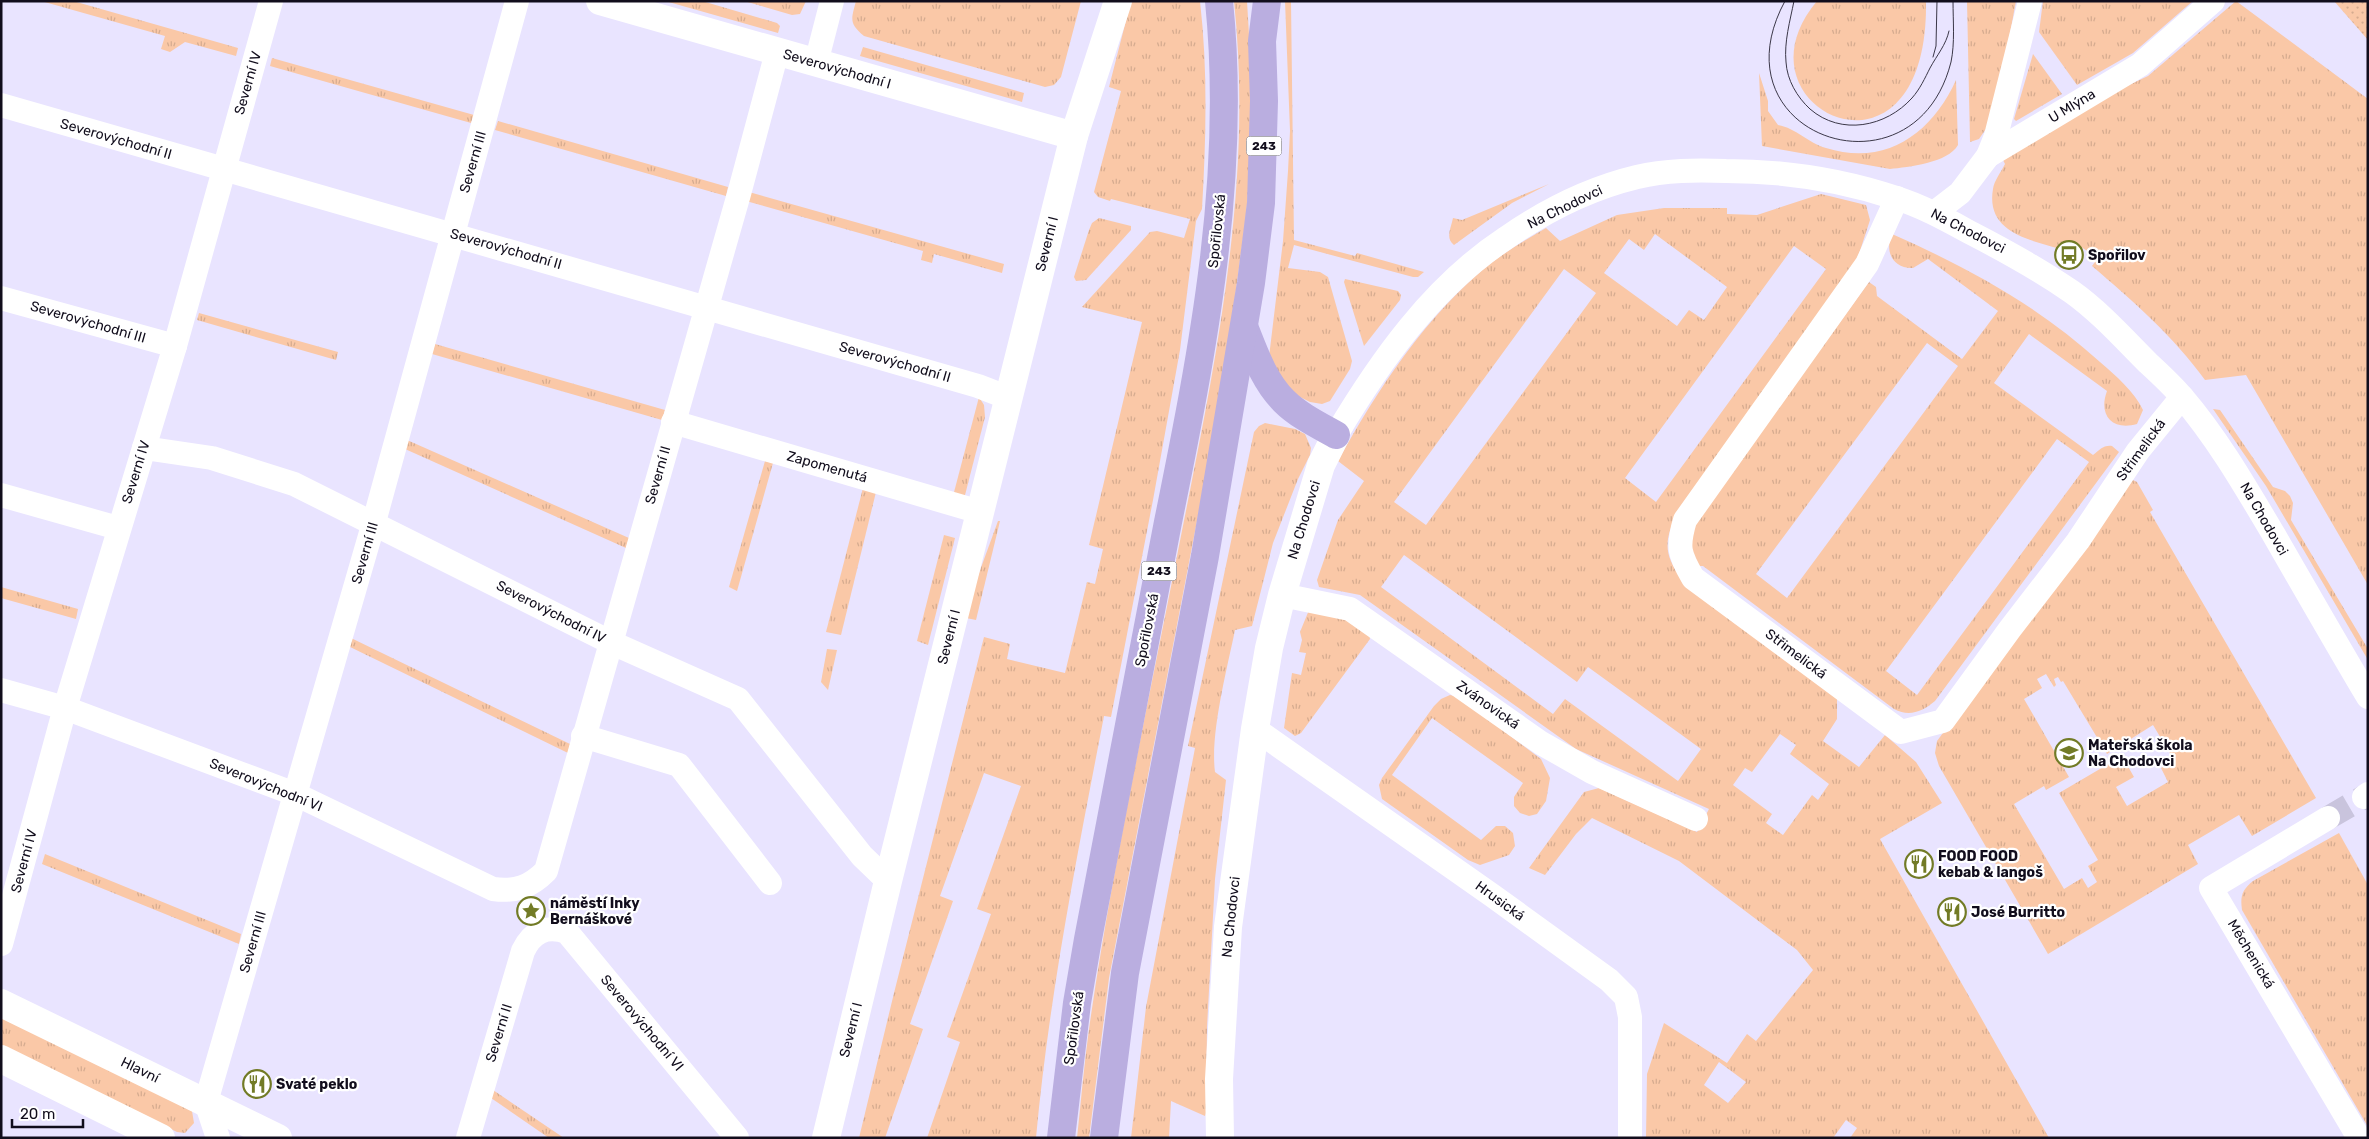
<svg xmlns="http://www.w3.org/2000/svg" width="2369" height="1139" font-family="Rubik,sans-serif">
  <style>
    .grass { fill: url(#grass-tufts); fill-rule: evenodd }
    .garden { fill: url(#garden-dots) }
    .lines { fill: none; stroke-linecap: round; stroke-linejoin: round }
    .minor-tunnel { stroke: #c9c4dd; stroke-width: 24; stroke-dasharray: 24 12; stroke-linecap: butt }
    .minor { stroke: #fff; stroke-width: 24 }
    .tertiary { stroke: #fff; stroke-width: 28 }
    .trunk { stroke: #baaee0; stroke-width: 28 }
    .tram { stroke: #3b3748; stroke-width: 1 }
    .labels { text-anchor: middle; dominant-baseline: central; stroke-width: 4.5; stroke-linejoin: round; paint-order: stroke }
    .shield { fill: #fff; stroke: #585660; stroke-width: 1 }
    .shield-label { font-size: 12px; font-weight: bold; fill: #110d1c }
    .street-label { font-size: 14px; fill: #110d1c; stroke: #fff }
    .poi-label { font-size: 14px; font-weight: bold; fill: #110d1c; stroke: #fff; text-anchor: start }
  </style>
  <defs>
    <pattern id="grass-tufts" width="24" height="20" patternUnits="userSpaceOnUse" patternTransform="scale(1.25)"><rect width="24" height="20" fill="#fac8a7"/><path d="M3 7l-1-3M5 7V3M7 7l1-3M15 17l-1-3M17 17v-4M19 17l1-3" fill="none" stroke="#d5ab8f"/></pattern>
    <pattern id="garden-dots" width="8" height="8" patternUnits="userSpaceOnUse" patternTransform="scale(1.25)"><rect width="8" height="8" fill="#fac8a7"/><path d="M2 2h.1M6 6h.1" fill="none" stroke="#d5ab8f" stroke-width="1.8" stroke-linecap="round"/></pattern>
  </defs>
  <rect width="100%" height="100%" fill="#e9e4ff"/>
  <!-- grass -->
  <g class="grass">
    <polygon points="41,1 73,1 238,48 236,56 185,42 170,52 161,49 165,36"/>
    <polygon points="665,1 702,1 777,23 780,26 778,33"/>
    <polygon points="744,1 806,1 800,14 792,15"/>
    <path d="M856,1H1081L1061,77L1054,85L1045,87L864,36C849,23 851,20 856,1Z"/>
    <path d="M1131,1H1200C1208,71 1206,139 1202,209L1196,221L1180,350L1153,500L1111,717L1104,716C1077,856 1049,996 1036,1138H927L960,1042L947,1037L991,914L977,909L1021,786L984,773L940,896L953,901L910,1024L923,1029L885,1138H859L894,993L984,637L1010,644L1007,659L1065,673L1087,582L1095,584L1103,549L1089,545L1142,322L1082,307L1150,232L1157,231L1184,238L1190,219L1111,199L1110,201L1098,197L1094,192L1121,91L1109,87Z"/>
    <path d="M1234,1H1247L1251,69L1250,168L1246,216L1223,386L1109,978L1089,1138H1077C1081,1101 1084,1065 1089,1029C1112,868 1147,710 1178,551C1214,369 1254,188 1234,1Z"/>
    <polygon points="1285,1 1291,1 1294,240 1355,256 1357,253 1424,272 1418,277 1413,277 1294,245 1288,268 1320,272 1328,277 1352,361 1350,369 1330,401 1322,404 1310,402 1300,397 1288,389 1269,357 1283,241 1288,171 1290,131"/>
    <path d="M1817,1H1926C1929,204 1726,109 1817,1Z"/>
    <polygon points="1967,1 2016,1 2006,55 1988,126 1979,139 1970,142"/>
    <polygon points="2043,1 2193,1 2133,53 2077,85 2039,32"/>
    <path d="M2236,1L2368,99V585L2246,375L2205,380C2174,337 2133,301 2092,266L2098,258L2075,243L2068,251C2035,241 1985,235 1993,189C1994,181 2001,172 2005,164L2003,160L2118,90L2148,76Z"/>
    <polygon points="863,47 1024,93 1022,102 860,56"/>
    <polygon points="2033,54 2062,94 2016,121 2014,119"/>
    <polygon points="272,58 474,115 471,123 270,66"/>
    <path d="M1759,73L1768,101V111L1778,125C1796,128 1808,143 1826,148C1886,167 1932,133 1956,80L1958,145C1948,163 1908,167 1890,169L1762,146Z"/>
    <polygon points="498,121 728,187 726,196 495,130"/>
    <path d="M1549,184L1512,203L1454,245C1445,238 1451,228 1453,218L1462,220Z"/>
    <polygon points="749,192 1004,264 1002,273 934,254 932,263 921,260 923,251 746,201"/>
    <path d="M1821,194L1866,205L1870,220L1859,254L1845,283L1676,516C1664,541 1664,555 1681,578L1837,698V719L1823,741L1859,767L1885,735L1916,762L1942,803L1880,839L2049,1138H1850L1857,1128L1846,1120L1833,1138H1646L1647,1074L1664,1023L1727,1063L1747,1034L1756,1041L1813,970L1797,950L1679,861L1592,818L1576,834L1545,875L1529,868L1584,792L1599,788L1697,832L1709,809L1576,749L1360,595L1319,587L1317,580L1338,520L1364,481L1338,461C1377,390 1427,314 1491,263C1508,250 1527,239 1546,228L1560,241L1617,215L1664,208H1727V214L1757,215ZM1655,234L1727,287L1704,320L1689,310L1677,326L1604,273L1629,239L1644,250ZM1794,246L1826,269L1656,502L1625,478ZM1564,269L1596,293L1426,525L1394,502ZM1404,555L1577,682L1588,667L1701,749L1678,781L1565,699L1553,714L1381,587ZM1780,734L1796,745L1790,754L1829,784L1818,800L1812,795L1783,835L1766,823L1772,814L1733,785L1745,768L1752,772ZM1719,1062L1746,1082L1728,1103L1704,1085Z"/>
    <polygon points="1099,218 1131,226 1131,230 1086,280 1076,281 1074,277 1089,230 1092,223"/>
    <path d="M1892,234C1969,268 2038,306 2100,362C2116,376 2134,391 2143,410L2137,424C2112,431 2098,415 2107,391L2029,334L1994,383L2093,455C2100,450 2103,445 2112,446L2119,452L1935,701C1922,712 1909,717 1894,709L1703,566H1698L1688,548L1695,522L1869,282L1876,287L1877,296L1962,359L1998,311L1928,259L1913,268C1893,269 1884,251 1892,234ZM1927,343L1958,366L1787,598L1756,574ZM2057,439L2089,462L1917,695L1886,671Z"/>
    <polygon points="1345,279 1398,291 1401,295 1400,300 1364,346 1344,282"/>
    <polygon points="199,313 338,352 336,360 197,320"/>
    <polygon points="435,344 665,410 662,420 432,354"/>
    <polygon points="979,397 984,405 985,417 964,499 953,496"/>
    <polygon points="2213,409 2220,410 2273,487 2285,491 2290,496 2293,503 2291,520 2368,649 2368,660 2266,486"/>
    <path d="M1265,423L1295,429L1305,434L1311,448L1310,455L1298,479L1273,543L1252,626L1235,630C1227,669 1210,734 1215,772L1226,780L1215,879L1207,1027L1206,1113L1205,1116L1171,1101L1169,1138H1131L1146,1007L1195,748L1188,746L1254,432L1259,426Z"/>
    <polygon points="407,440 629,538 626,548 405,449"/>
    <polygon points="765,461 773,463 737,591 729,587"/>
    <path d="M2133,480L2137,482L2153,510L2150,512L2316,798L2252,836L2239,815L2188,845L2198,864L2048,954L1939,766L1935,753L1937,741L2129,481ZM2046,674L2054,687L2056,685L2054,679L2058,677L2061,682L2063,681L2107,754L2153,725L2174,760L2161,768L2168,782L2127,806L2116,787L2134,777L2122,756L2059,793L2098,860L2088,866L2097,882L2088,888L2082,878L2064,889L2014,804L2044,786L2046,790L2069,777L2024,699L2042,688L2037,679Z"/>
    <polygon points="863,488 876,492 841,635 826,632"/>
    <polygon points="998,521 1000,521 976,620 966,618 975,584"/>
    <polygon points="944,535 955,538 928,645 917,641"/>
    <polygon points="1,587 78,609 76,619 1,598"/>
    <polygon points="1309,610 1341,616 1369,633 1370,639 1301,733 1295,736 1284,728 1292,673 1301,675 1306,653 1299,652 1302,640 1300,632"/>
    <polygon points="351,638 570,744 568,753 348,646"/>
    <polygon points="827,649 837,650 828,690 821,682"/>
    <polygon points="1450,695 1459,697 1541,759 1550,778 1546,801 1537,814 1529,816 1520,813 1514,806 1514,797 1523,783 1432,718 1392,775 1481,840 1496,826 1505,826 1513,833 1515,846 1509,855 1480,865 1468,860 1382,799 1379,785 1382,778 1434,706 1441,699"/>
    <path d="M2339,833L2368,885V1127L2242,910C2240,896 2242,890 2253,881Z"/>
    <polygon points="45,854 241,934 239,944 42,864"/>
    <polygon points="1,1015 192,1111 194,1123 185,1133 177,1132 1,1046"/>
    <polygon points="493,1090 564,1138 549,1138 491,1098"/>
  </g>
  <!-- garden -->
  <polygon class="garden" points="2334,1 2368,1 2368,40"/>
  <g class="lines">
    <!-- minor-tunnel -->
    <polyline class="minor-tunnel" points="2328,818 2364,797"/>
    <!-- minor -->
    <g class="minor">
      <polyline points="816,63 832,1"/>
      <polyline points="1,105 978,386 1009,398"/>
      <polyline points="1988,156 1996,136 2030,1"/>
      <path d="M1897,198L1867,264L1685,520C1677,547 1679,554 1693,578L1901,732L1943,721L2010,629L2078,541L2138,451L2182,397"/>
      <polyline points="1934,213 1960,193 1988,156 2140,65 2213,1"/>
      <polyline points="1,298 175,346"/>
      <polyline points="673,422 980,512"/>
      <path d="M1336,435C1380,361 1433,286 1506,238C1545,211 1591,188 1637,177C1666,170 1696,170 1726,171C1783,171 1842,180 1896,198C1922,206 1947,220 1971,233C2006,251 2040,270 2072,292C2100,312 2124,339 2148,363C2160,374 2172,385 2182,397C2218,439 2246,488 2274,535C2305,589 2336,643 2368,697"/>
      <polyline points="144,448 212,458 294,484 610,642 738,699 862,856 888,881"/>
      <polyline points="1,495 118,528"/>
      <polyline points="1282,595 1350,609 1541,743 1592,772 1696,819"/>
      <path d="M1,690L65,708L295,794L493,889C516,892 530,887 546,871L739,194L777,52"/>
      <polyline points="1255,729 1493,896 1609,980 1626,997 1630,1017 1630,1138"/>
      <polyline points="583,736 679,765 770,883"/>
      <polyline points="2364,797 2368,794"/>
      <polyline points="2328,818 2211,888 2359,1138"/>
      <polyline points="1,944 65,708 175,346 271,1"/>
      <polyline points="218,1138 206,1102 374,522 517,1"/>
      <path d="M468,1138L523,951C532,932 546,925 567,932L737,1138"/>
    </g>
    <!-- tertiary -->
    <g class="tertiary">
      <polyline points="600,1 1074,136"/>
      <polyline points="1,1003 278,1138"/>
      <polyline points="1,1059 161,1138"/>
      <polyline points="826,1138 888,881 1074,136 1118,1"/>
      <polyline points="1220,1138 1219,1079 1228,927 1255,729 1269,648 1282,595 1321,465 1336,435"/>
    </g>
    <!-- trunk -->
    <g class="trunk">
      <path d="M1245,329C1255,354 1264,381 1284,401C1298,415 1318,425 1336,435"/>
      <path d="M1061,1138L1077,1003L1088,939C1114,800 1141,661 1168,522C1203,350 1237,177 1219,1"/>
      <polyline points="1104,1138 1125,973 1205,556 1251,283 1261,203 1264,101 1262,41 1267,1"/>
    </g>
    <!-- tram -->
    <g class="tram">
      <path d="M1785,1C1711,137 1915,205 1951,62C1955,43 1953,21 1953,1"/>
      <path d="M1794,1C1790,21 1784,42 1786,62C1787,80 1797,97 1810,109C1841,136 1886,127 1912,98C1920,89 1925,78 1930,68C1937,55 1946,45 1949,31"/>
      <polyline points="1933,57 1936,46 1937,1"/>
    </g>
  </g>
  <!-- icons -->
  <defs>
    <symbol id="bus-ring" viewBox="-11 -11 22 22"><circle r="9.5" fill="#fff" stroke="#727b26" stroke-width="1.5"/><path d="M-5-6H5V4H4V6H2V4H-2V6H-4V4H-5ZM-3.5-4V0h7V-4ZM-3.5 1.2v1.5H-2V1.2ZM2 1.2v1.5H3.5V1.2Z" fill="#727b26"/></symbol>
    <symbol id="school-ring" viewBox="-11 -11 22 22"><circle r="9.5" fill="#fff" stroke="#727b26" stroke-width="1.5"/><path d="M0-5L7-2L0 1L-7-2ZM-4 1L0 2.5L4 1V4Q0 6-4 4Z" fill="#727b26"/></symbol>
    <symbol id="restaurant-ring" viewBox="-11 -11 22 22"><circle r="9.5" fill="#fff" stroke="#727b26" stroke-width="1.5"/><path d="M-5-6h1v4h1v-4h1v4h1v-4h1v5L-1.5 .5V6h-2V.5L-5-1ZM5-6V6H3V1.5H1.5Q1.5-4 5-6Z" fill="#727b26"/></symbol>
    <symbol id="sight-ring" viewBox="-11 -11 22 22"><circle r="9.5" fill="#fff" stroke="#727b26" stroke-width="1.5"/><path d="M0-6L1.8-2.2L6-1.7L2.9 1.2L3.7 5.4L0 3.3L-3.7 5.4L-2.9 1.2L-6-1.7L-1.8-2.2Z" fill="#727b26"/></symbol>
  </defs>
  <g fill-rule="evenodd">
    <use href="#bus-ring" x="2053" y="239" width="32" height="32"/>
    <use href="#school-ring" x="2053" y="737" width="32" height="32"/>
    <use href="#restaurant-ring" x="1903" y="848" width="32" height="32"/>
    <use href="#sight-ring" x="515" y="895" width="32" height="32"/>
    <use href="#restaurant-ring" x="1936" y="896" width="32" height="32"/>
    <use href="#restaurant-ring" x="241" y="1068" width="32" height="32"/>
  </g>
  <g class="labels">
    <!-- shield labels -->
    <g class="shield">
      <rect x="1246.5" y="136.5" width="35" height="19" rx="4"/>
      <rect x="1141.5" y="561.5" width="35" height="19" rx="4"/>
    </g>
    <g class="shield-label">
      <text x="1264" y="146">243</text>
      <text x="1159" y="571">243</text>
    </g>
    <!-- street labels -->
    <g class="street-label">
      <text transform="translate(837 69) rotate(16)">Severovýchodní I</text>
      <text transform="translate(248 83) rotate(-74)">Severní IV</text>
      <text transform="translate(2072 106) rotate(-31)">U Mlýna</text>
      <text transform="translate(116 139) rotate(16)">Severovýchodní II</text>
      <text transform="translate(473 162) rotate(-74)">Severní III</text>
      <text transform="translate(1565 207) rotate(-26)">Na Chodovci</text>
      <text transform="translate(1217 231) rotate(-84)">Spořilovská</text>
      <text transform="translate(1968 231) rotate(27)">Na Chodovci</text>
      <text transform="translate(1047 244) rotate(-76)">Severní I</text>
      <text transform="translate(506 249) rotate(16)">Severovýchodní II</text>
      <text transform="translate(88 322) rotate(16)">Severovýchodní III</text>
      <text transform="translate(895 362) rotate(16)">Severovýchodní II</text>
      <text transform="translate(2141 450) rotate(-54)">Střimelická</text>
      <text transform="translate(827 467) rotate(16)">Zapomenutá</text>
      <text transform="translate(136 472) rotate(-73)">Severní IV</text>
      <text transform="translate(658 475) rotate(-74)">Severní II</text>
      <text transform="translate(2264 519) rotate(60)">Na Chodovci</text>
      <text transform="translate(1304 520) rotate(-73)">Na Chodovci</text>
      <text transform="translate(365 553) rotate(-74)">Severní III</text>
      <text transform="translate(551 612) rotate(27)">Severovýchodní IV</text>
      <text transform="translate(1147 630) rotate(-79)">Spořilovská</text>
      <text transform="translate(949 637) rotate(-76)">Severní I</text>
      <text transform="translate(1796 654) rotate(37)">Střimelická</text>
      <text transform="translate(1488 705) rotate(35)">Zvánovická</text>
      <text transform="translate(266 785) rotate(22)">Severovýchodní VI</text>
      <text transform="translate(24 861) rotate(-75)">Severní IV</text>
      <text transform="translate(1500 901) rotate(36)">Hrusická</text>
      <text transform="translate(1231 917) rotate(-84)">Na Chodovci</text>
      <text transform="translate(253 942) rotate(-74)">Severní III</text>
      <text transform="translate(2251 954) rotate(59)">Měchenická</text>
      <text transform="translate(642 1023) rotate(50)">Severovýchodní VI</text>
      <text transform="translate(1074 1028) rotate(-82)">Spořilovská</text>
      <text transform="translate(851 1030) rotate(-76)">Severní I</text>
      <text transform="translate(499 1033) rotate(-73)">Severní II</text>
      <text transform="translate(140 1070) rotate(26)">Hlavní</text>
    </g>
    <!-- poi labels -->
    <g class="poi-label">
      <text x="2088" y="255">Spořilov</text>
      <text x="2088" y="745">Mateřská škola<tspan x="2088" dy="16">Na Chodovci</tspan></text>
      <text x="1938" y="856">FOOD FOOD<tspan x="1938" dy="16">kebab &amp; langoš</tspan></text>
      <text x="550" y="903">náměstí Inky<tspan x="550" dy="16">Bernáškové</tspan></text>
      <text x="1971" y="912">José Burritto</text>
      <text x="276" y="1084">Svaté peklo</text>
    </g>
  </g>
  <!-- border -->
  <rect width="2369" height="1139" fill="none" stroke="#110d1c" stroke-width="5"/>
  <!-- scale -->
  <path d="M12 1119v8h71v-8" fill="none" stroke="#110d1c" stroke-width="2.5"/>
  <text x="20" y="1119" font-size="15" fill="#110d1c" stroke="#ffffff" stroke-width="4" paint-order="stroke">20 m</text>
</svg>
